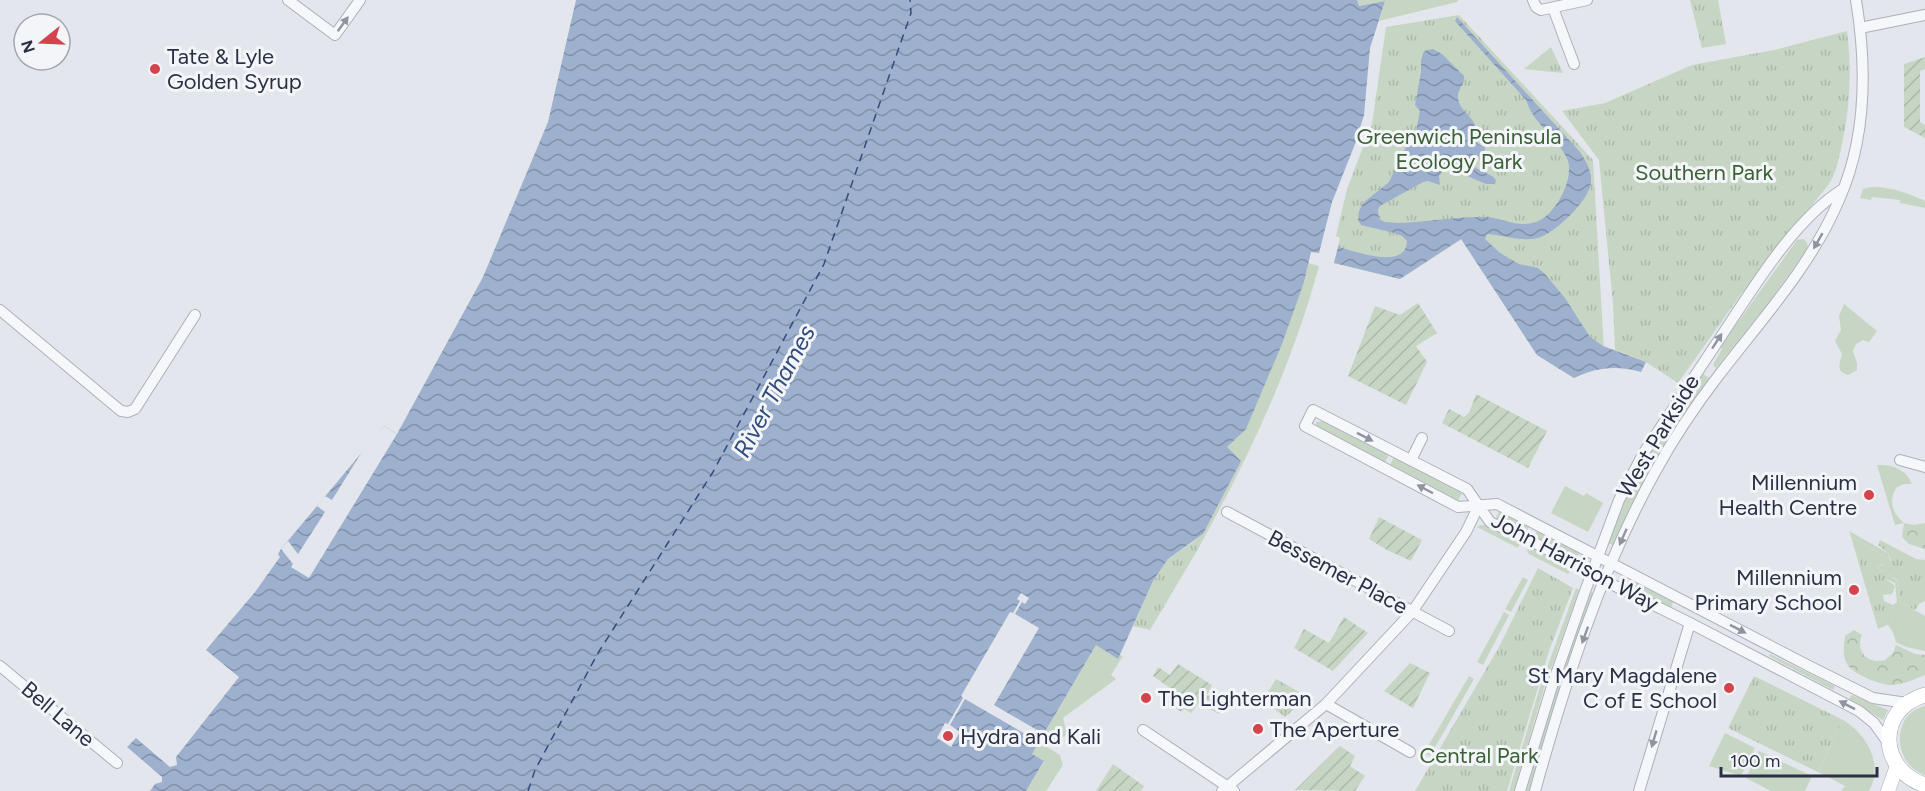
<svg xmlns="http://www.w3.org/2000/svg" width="1925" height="791" font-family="Figtree,sans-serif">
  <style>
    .grass { fill: #c7d6c4 }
    .forest { fill: url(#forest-crowns) }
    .park { fill: url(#park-tufts) }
    .garden { fill: url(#garden-furrows) }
    .water { fill: url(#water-waves) }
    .pier { fill: #e3e6ec }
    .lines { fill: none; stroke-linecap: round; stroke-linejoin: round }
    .ferry { stroke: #324c7b; stroke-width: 1.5; stroke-dasharray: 8 6; stroke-linecap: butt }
    .street-casing { stroke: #acb0ba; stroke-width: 12 }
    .secondary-casing { stroke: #acb0ba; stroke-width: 15 }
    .primary-casing { stroke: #a2a9b8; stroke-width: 16 }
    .street { stroke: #f6f7fa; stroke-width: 10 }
    .secondary { stroke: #fff; stroke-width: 14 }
    .primary { stroke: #fff; stroke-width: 15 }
    .oneway { fill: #9094a0 }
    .poi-dot { fill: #d4444d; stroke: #f3f5f9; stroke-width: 2 }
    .labels { text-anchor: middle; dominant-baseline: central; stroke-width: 6; stroke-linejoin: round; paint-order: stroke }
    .poi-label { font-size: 22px; fill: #2a3145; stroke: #f3f5f9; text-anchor: start }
    .park-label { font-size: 22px; fill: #3b6136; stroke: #f3f5f9 }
    .street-label { font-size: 22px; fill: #2a3145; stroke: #f3f5f9 }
    .water-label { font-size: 24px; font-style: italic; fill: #324c7b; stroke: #f3f5f9 }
  </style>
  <defs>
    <pattern id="forest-crowns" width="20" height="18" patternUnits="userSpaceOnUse" patternTransform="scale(1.5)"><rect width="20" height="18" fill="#c7d6c4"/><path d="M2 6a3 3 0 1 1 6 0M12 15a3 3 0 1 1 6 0" fill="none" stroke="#abb8aa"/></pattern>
    <pattern id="park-tufts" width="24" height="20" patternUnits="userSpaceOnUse" patternTransform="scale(1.5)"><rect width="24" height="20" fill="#c7d6c4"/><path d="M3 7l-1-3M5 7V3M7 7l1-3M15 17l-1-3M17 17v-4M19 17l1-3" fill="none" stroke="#abb8aa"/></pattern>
    <pattern id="garden-furrows" width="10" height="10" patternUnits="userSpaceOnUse" patternTransform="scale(1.5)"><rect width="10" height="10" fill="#c7d6c4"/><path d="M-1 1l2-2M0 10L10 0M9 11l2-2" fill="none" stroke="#abb8aa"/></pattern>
    <pattern id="water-waves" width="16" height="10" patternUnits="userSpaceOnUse" patternTransform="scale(1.5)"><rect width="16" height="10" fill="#9db0cd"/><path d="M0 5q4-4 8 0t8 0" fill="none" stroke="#8090a8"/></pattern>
  </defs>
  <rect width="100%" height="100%" fill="#e3e6ec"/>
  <!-- grass -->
  <g class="grass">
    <polygon points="1357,0 1458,0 1457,2 1379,21 1385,1 1358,6"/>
    <path d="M1871,187C1889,186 1908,193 1925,201V208L1900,203V200L1872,197L1871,200L1860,198L1863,189Z"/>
    <polygon points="1803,239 1807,242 1808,248 1766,306 1716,368 1713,365 1722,349 1720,347 1797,240"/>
    <path d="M1308,263L1319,266C1292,366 1248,459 1198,549L1193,542L1203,534L1227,447L1304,282Z"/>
    <path d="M1844,304L1877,331L1869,342L1863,340L1856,344L1853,351L1857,363V370L1848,375C1835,371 1840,363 1842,354L1835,341L1841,330L1839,316Z"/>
    <polygon points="1703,374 1709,378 1656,457 1650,453"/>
    <polygon points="1326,421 1389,454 1385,463 1316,426 1316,422"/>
    <polygon points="1394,457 1463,491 1458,501 1390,465"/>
    <path d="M1877,465C1892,464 1906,469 1912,484H1904L1897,487C1888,500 1892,513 1904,523L1895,525Z"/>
    <polygon points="1641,468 1648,473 1613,545 1608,543 1623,503"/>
    <polygon points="1565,486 1584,496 1586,493 1603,503 1588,532 1551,513"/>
    <polygon points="1500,509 1530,525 1525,534 1495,520"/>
    <polygon points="1481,525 1489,525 1522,539 1518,548 1477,527"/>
    <polygon points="1538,529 1580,551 1576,560 1533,538"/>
    <polygon points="1849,531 1888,553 1891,563 1886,570 1881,572 1878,567 1884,564 1885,557 1851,537"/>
    <polygon points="1530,543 1572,568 1568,574 1529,554 1527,551"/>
    <path d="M1886,575L1892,576L1898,582L1900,602L1925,616V651L1906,647L1896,642L1893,632L1888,625C1895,620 1896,613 1893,605L1897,602L1895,583L1886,579Z"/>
    <polygon points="1523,577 1528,580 1511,612 1505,609"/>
    <polygon points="1634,582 1673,602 1671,608 1632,588"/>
    <polygon points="1576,588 1579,590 1544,688 1514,791 1509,791 1540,687"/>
    <polygon points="1591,592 1594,594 1560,689 1529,791 1526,791 1557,688"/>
    <polygon points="1504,612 1509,615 1483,665 1477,662"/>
    <polygon points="1096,645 1117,658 1120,655 1123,656 1111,675 1116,679 1063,718 1067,734 1057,742 1044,734"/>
    <polygon points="1770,654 1835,686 1833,690 1769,656"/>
    <polygon points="1469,676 1474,679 1430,756 1427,754 1425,756 1423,755"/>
    <polygon points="1852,695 1888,710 1883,720 1849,699"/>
    <path d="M1925,706V775C1893,765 1890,714 1925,706Z"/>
    <path d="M1843,720C1867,734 1884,765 1869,791H1841L1845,786L1818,772Z"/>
    <polygon points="1725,733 1755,748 1741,776 1709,766"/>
    <polygon points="1039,742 1060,755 1063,765 1046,791 1026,791 1044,762 1032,754"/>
    <polygon points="1759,751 1812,776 1805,791 1771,791 1746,778"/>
  </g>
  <!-- forest -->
  <g class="forest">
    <polygon points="1904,523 1914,525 1925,523 1925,549 1909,544 1902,537"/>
    <path d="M1854,630L1862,635C1855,651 1868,665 1885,660L1893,653L1896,645L1915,654L1925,655V675C1915,679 1904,684 1893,685C1882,686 1852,674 1847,664C1842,656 1844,645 1845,636Z"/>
  </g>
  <!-- park -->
  <g class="park">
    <polygon points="1690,0 1718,0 1726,44 1702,48"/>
    <polygon points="1459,15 1593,160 1605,368 1592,370 1574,378 1537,355 1462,239 1400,279 1334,263 1340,238 1336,236 1347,189 1372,124 1386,27"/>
    <path d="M1847,31C1852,72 1850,108 1841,149C1838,161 1836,173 1829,184L1741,294L1678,383L1646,362L1615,350L1613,304L1599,160L1562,111L1605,103L1692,65L1774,50Z"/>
    <polygon points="1551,47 1563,73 1524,69"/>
    <polygon points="1851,537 1885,557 1886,562 1878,567 1881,572 1886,570 1891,560 1888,553 1878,545 1880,540 1916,559 1925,560 1925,601 1919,604 1915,610 1900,602 1898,581 1892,576 1886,575 1886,579 1895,586 1892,594 1883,595 1884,601 1893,605 1896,615 1890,624 1878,629"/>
    <polygon points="1193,542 1198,549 1150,630 1133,626 1153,581 1168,559"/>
    <polygon points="1538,568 1573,588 1549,651 1507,791 1415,791 1499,647"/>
    <polygon points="1754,676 1843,720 1818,772 1728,728"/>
    <polygon points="1276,679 1308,697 1285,717 1263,700"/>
  </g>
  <!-- garden -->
  <g class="garden">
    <polygon points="1925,57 1925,69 1920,71 1920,122 1925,125 1925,138 1904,127 1904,64"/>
    <polygon points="1418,303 1437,333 1416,346 1427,362 1406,405 1348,376 1375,306 1400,315"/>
    <polygon points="1476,394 1547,431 1528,468 1442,423 1449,409 1464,417 1469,413"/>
    <polygon points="1379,517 1422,540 1411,561 1387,550 1369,539"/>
    <polygon points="1344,617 1368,633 1333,671 1294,648 1304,629 1329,643"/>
    <polygon points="1410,663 1430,673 1413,708 1384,691"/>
    <polygon points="1178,664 1212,685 1207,695 1223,706 1219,714 1199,703 1191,713 1184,709 1181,712 1171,705 1177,693 1153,676 1158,667 1170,675"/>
    <polygon points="1340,746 1355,756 1350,766 1365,776 1355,791 1295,790"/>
    <polygon points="1113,764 1144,786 1141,791 1096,791"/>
  </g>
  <!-- water -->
  <g class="water">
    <polygon points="576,0 1357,0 1359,6 1385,1 1370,48 1364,115 1355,144 1332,202 1319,253 1311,252 1304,282 1282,344 1246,429 1227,447 1241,461 1203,534 1168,559 1153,581 1118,659 1096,645 1032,754 1044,761 1026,791 150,791 155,784 162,782 162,777 127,747 136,738 170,767 177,765 176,757 239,677 206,650 255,592 280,557 278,554 281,549 384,426 397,434 483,277 548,122"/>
    <path d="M1457,17L1580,152C1586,161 1592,171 1591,182C1590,200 1555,233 1538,238C1521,242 1504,235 1487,234L1485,239L1500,253L1519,264L1538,268L1545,274L1565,298L1590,337L1603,346L1646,362L1641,372C1617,365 1596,367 1574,378L1537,355L1461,239L1400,279L1334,263L1338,247C1355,251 1406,271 1407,241L1402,236L1394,233L1361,225L1358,220L1359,211L1363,203L1389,182L1406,147L1414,141L1420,111L1415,105L1421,72V60L1424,51L1433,49L1442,54L1464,76C1465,84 1459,87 1458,95C1457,109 1471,114 1475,125C1469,136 1474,143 1485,147V150L1473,162L1474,167L1492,176L1496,180L1495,184H1486L1451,169L1443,171L1439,176L1440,185L1428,181L1423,182L1380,206L1378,210L1379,219L1385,222L1398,223C1428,222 1457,216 1486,217C1504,218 1516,228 1536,222C1555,216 1574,180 1568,161C1561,142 1542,130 1532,113C1529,109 1528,104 1526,100L1455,21Z"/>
  </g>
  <!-- pier -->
  <g class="pier">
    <polygon points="384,426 397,434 309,578 291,567 293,564 281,549 288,541 298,554 325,512 317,506 325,496 332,500 365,447"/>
    <polygon points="1021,593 1029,598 1025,604 1022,602 1015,614 1039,628 994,705 1044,734 1039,742 965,699 950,725 960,732 951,747 937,738 945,723 948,724 963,698 961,696 1010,612 1013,613 1020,601 1017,599"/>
  </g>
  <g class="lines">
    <!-- ferry -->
    <polyline class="ferry" points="528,791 535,770 598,653 713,472 824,264 911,13 910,0"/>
    <defs>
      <g id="street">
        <polyline points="288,0 335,35 360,0"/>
        <polyline points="1533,0 1536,7 1541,10 1587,0"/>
        <polyline points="1553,8 1574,64"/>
        <polyline points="1860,28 1925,15"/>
        <polyline points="0,310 121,411 128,412 135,409 195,315"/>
        <polyline points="1411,460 1422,438"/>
        <polyline points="1900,460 1925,467"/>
        <polyline points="1227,512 1449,631"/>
        <polyline points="0,666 117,763"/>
        <polyline points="1326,704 1410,752"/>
        <polyline points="1143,730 1234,791"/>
        <polyline points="1889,744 1874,723 1859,711 1690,623 1591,574 1528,539 1490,522 1467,489 1313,410 1305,426 1458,507 1497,504 1809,666 1873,698 1907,703"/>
        <polyline points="1222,791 1326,704 1412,612 1466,532 1479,505"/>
        <path d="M1520,791L1552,686L1584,594L1619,500L1643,454C1670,413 1697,372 1724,332C1755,285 1795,219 1843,189"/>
        <path d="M1535,791C1565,683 1600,572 1654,474C1673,439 1695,406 1719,375C1762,319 1811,266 1839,200C1867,137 1867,67 1856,0"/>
        <polyline points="1639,791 1690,623"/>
      </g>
      <polyline id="secondary" points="1888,791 1897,766"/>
      <path id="primary" d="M1925,695C1876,709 1878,770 1925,785"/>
    </defs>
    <!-- street casing -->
    <use href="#street" class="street-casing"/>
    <!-- secondary casing -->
    <use href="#secondary" class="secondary-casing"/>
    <!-- primary casing -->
    <use href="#primary" class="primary-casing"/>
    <!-- street -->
    <use href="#street" class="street"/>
    <!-- secondary -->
    <use href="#secondary" class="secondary"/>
    <!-- primary -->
    <use href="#primary" class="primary"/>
  </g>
  <!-- one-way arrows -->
  <defs><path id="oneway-solid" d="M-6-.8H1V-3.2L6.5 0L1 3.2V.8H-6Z" transform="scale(1.5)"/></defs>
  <g class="oneway">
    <use href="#oneway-solid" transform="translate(343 24) rotate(-54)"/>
    <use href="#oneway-solid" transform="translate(1818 241) rotate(120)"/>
    <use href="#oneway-solid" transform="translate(1717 341) rotate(-57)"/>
    <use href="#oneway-solid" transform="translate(1365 437) rotate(27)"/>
    <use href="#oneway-solid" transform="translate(1425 489) rotate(-152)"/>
    <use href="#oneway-solid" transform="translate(1623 537) rotate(114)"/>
    <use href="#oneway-solid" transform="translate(1738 629) rotate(27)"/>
    <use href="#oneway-solid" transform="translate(1585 635) rotate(110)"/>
    <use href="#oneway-solid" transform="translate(1847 705) rotate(-153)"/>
    <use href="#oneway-solid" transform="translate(1654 739) rotate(106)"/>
  </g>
  <!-- markers -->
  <g class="poi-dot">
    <circle cx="155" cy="69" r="6"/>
    <circle cx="1869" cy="495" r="6"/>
    <circle cx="1854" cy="590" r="6"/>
    <circle cx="1729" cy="688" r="6"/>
    <circle cx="1146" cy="698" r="6"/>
    <circle cx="1258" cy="729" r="6"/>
    <circle cx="948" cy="736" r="6"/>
  </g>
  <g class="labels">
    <!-- poi labels -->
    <g class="poi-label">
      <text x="167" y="56">Tate &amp; Lyle<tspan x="167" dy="25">Golden Syrup</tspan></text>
      <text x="1857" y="482" text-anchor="end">Millennium<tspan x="1857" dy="25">Health Centre</tspan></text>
      <text x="1842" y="577" text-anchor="end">Millennium<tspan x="1842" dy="25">Primary School</tspan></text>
      <text x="1717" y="675" text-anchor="end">St Mary Magdalene<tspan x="1717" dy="25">C of E School</tspan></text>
      <text x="1158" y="698">The Lighterman</text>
      <text x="1270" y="729">The Aperture</text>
      <text x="960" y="736">Hydra and Kali</text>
    </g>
    <!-- park labels -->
    <g class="park-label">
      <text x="1459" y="136">Greenwich Peninsula<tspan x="1459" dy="25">Ecology Park</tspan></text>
      <text x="1704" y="172">Southern Park</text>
      <text x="1479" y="755">Central Park</text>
    </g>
    <!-- street labels -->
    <g class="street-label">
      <text transform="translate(1658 436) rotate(-59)">West Parkside</text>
      <text transform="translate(1575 562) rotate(28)">John Harrison Way</text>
      <text transform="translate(1338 572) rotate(28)">Bessemer Place</text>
      <text transform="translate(58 714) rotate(40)">Bell Lane</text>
    </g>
    <!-- water labels -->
    <g class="water-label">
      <text transform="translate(774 391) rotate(-62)">River Thames</text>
    </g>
  </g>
  <!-- north arrow -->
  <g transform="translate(42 42) rotate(252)"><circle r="28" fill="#f3f5f9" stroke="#a3a7b1" stroke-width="1.5"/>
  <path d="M0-4.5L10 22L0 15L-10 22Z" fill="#d4444d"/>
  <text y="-9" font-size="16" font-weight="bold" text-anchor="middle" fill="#2a3145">N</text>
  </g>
  <!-- scale -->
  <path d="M1721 767v9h156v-9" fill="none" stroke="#2a3145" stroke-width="3"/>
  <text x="1730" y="767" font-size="18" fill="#2a3145" stroke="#f3f5f9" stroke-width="4.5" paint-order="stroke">100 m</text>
</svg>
